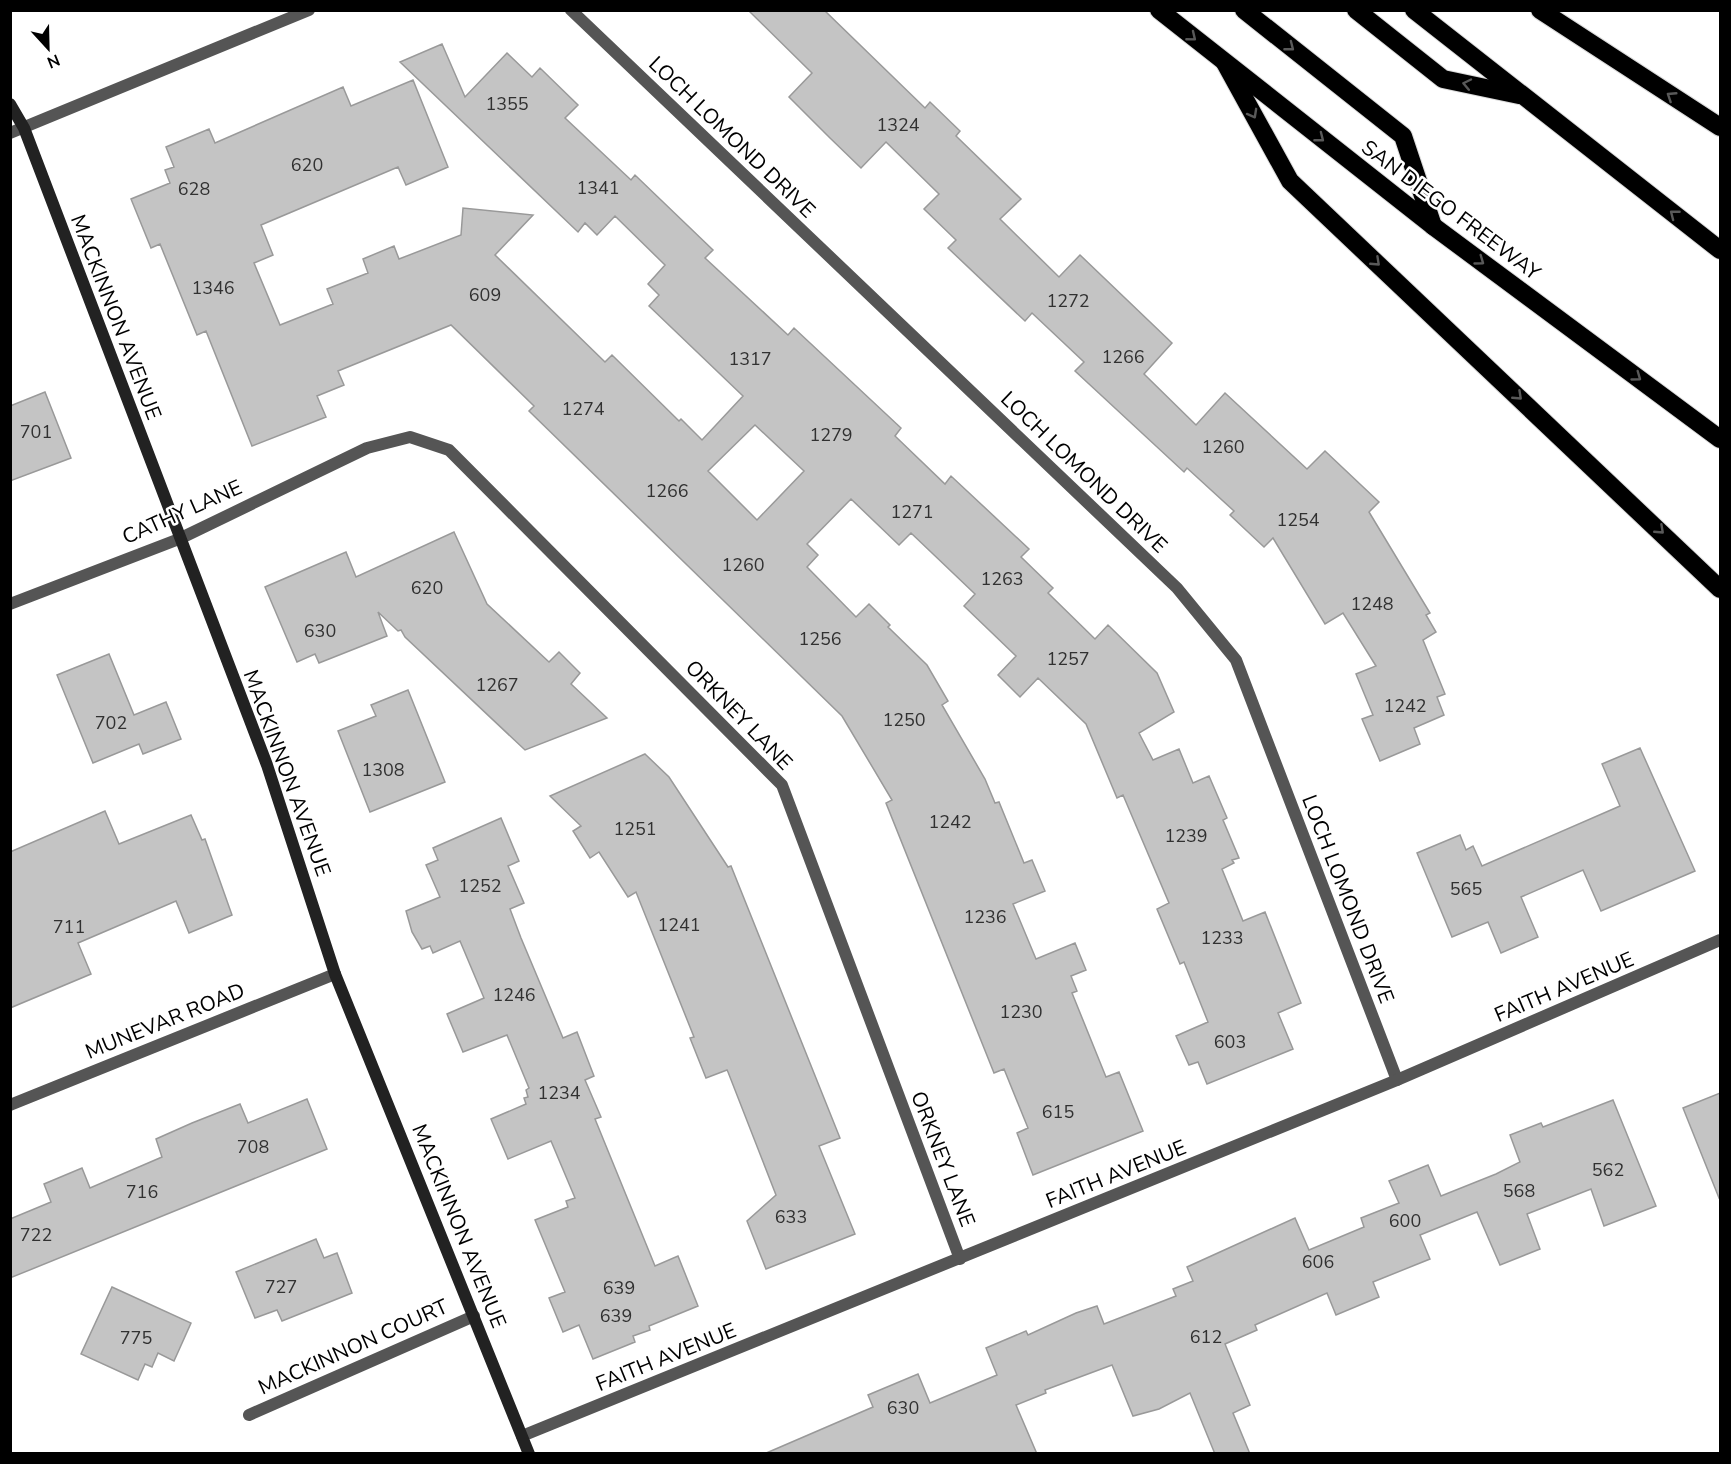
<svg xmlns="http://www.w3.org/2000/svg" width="1731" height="1464" font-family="'Nunito Sans',sans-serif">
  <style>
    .building { fill: #c4c4c4; stroke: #999; stroke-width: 1.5; fill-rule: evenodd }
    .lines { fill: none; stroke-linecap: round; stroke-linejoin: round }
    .highway-casing { stroke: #dbdbdb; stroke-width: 20 }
    .street { stroke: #555; stroke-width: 12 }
    .secondary { stroke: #222; stroke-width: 12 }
    .highway { stroke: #000; stroke-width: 18 }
    .oneway { stroke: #595959 }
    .labels { text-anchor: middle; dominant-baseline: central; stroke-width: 5; stroke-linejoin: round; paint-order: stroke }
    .number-label { font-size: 18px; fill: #313131 }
    .street-label { font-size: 21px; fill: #000; stroke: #fff }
  </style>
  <rect width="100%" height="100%" fill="#fff"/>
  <!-- building -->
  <g class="building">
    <polygon points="748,10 824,10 925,108 930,102 960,131 956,136 1021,199 1000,219 1059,277 1080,255 1172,343 1144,374 1196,425 1225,393 1307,469 1325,451 1379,502 1369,512 1430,613 1426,615 1436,632 1423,640 1445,694 1437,697 1444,715 1414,728 1420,744 1380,761 1362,719 1373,715 1356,674 1376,666 1343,613 1325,624 1273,538 1264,547 1230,515 1234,511 1187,468 1184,472 1075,371 1084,362 1032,313 1025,321 948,248 956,240 924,209 939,194 886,142 861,168 830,138 789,97 812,73"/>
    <path d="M442,44L465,97L507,53L532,77L540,68L578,105L565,118L631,180L635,175L713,250L705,258L788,335L794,328L901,428L895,436L945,484L951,476L1029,549L1021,557L1053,588L1048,593L1095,639L1108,625L1157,673L1174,712L1139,733L1153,760L1179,749L1193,783L1209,776L1227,818L1223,820L1239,858L1232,860L1234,863L1222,869L1243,921L1265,912L1301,1003L1278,1013L1293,1049L1207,1084L1198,1062L1189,1065L1176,1036L1208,1022L1184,962L1180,964L1157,909L1169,903L1123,795L1117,798L1086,724L1038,678L1020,697L998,675L1016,656L964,606L975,594L911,533L899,545L851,499L807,544L818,555L807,567L856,617L869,604L890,625L888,627L927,665L948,701L942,705L985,779L995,803L999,802L1024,863L1032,860L1045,891L1013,904L1036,959L1075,943L1086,970L1071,976L1077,991L1072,993L1106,1077L1119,1072L1143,1131L1033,1175L1017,1133L1028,1128L1004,1069L994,1073L886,803L892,800L842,716L529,411L534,406L451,325L338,371L344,385L317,396L326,417L252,446L206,331L197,335L160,244L151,248L131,199L170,183L165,170L174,167L166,147L209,129L215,143L343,87L351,106L413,80L448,167L406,185L398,167L261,225L273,255L254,263L280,325L333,304L327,289L368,273L363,259L394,246L399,259L461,235L463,208L533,215L495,255L605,362L612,355L679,421L681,419L702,440L743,396L649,306L659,295L648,284L665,265L615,216L597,235L585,223L578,232L400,62ZM755,425L804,471L757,520L708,471Z"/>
    <polygon points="45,392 71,458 10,481 10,406"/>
    <polygon points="454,532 487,604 549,662 559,652 580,673 571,684 607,718 525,750 405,637 401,630 398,631 378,612 387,636 319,663 315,654 297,662 265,587 346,552 356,577"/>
    <polygon points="109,654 134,715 166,702 181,739 143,754 139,744 93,763 57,675"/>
    <polygon points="408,690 445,782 370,812 338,731 376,716 371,705"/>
    <polygon points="1640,748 1695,871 1601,911 1583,870 1521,897 1538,937 1501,953 1488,922 1452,937 1417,853 1460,835 1466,850 1473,846 1482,866 1620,806 1602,764"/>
    <polygon points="645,754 669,777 728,867 731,866 840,1138 819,1146 855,1234 766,1269 747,1221 776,1195 728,1072 727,1070 706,1078 690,1038 694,1037 636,892 628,897 599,852 590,858 573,831 581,826 550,796"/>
    <polygon points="105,811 119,844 191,815 202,840 205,839 232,915 189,933 176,901 78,943 91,974 10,1008 10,852"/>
    <polygon points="501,818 519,861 508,866 524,903 510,909 521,938 563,1038 577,1032 594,1076 585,1080 601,1117 595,1119 655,1266 678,1256 698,1306 649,1326 650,1330 633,1336 635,1342 593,1359 579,1325 563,1332 549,1298 565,1292 535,1220 568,1207 566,1201 575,1198 551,1141 508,1159 491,1119 526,1104 524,1098 528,1097 526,1090 529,1088 507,1035 463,1052 447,1014 484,998 460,941 433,953 430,946 422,949 412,932 406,911 440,897 426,865 438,860 433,848"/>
    <polygon points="1720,1093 1720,1197 1719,1198 1683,1108"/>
    <polygon points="307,1099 327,1149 10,1278 10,1219 51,1202 44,1184 82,1168 90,1188 162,1157 156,1139 192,1123 240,1104 248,1123"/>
    <polygon points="1613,1100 1656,1206 1604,1226 1591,1189 1527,1214 1540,1249 1500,1265 1477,1212 1420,1235 1430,1259 1373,1282 1379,1297 1336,1315 1327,1293 1255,1325 1257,1330 1225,1344 1250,1405 1233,1413 1250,1454 1215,1454 1190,1393 1159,1409 1133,1416 1112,1365 1045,1390 1046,1393 1016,1405 1037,1454 764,1454 873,1407 868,1395 918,1374 930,1403 997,1375 986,1348 1026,1331 1028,1335 1076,1313 1097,1306 1104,1324 1176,1296 1173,1289 1193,1281 1187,1267 1295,1218 1309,1250 1364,1227 1361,1218 1399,1203 1389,1181 1428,1165 1441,1196 1496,1174 1520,1162 1510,1135 1541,1123 1543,1127"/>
    <polygon points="316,1239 324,1258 337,1253 352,1293 282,1321 277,1310 255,1318 236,1272"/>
    <polygon points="112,1287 191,1323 174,1361 158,1353 152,1367 145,1364 138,1380 81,1354"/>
  </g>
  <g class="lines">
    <defs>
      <g id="highway">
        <polyline points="1159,10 1433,226 1720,439"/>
        <polyline points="1244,10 1403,136 1433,226"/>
        <polyline points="1356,10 1443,79 1519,95"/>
        <polyline points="1414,10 1720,250"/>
        <polyline points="1540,10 1720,127"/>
        <polyline points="1225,63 1290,181 1720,589"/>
      </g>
    </defs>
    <!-- highway casing -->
    <use href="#highway" class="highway-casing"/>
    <!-- street -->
    <g class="street">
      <polyline points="571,10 1177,588 1236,660 1397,1080"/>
      <polyline points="10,133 309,10"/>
      <polyline points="10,604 179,539 367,448 410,437 449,450 782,785 960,1259"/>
      <polyline points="10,1105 335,974"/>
      <polyline points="249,1415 474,1316"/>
      <polyline points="522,1436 1397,1080 1720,940"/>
    </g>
    <!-- secondary -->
    <polyline class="secondary" points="10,104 24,128 267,765 335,974 529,1454"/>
    <!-- highway -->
    <use href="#highway" class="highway"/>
  </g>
  <!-- one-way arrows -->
  <defs><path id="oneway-chevron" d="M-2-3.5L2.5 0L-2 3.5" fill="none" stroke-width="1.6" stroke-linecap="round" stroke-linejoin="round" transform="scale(1.5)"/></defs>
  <g class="oneway">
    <use href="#oneway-chevron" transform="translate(1192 37) rotate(39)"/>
    <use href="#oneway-chevron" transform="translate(1290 47) rotate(38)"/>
    <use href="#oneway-chevron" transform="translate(1467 84) rotate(-168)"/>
    <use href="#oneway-chevron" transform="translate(1671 96) rotate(-147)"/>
    <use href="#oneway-chevron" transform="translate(1253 114) rotate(61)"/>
    <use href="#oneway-chevron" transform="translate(1320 138) rotate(38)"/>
    <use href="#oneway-chevron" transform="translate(1674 214) rotate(-142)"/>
    <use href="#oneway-chevron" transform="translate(1480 261) rotate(36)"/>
    <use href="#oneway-chevron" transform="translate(1376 262) rotate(43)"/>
    <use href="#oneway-chevron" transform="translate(1637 377) rotate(36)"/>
    <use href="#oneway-chevron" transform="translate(1518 396) rotate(43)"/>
    <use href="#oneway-chevron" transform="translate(1660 530) rotate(43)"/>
  </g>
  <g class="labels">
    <!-- number labels -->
    <g class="number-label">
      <text x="507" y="104">1355</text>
      <text x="898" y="125">1324</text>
      <text x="307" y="165">620</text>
      <text x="598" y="188">1341</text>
      <text x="194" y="189">628</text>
      <text x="213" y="288">1346</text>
      <text x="485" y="295">609</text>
      <text x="1068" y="301">1272</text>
      <text x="1123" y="357">1266</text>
      <text x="750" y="359">1317</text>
      <text x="583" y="409">1274</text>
      <text x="36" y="432">701</text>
      <text x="831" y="435">1279</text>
      <text x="1223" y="447">1260</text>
      <text x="667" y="491">1266</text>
      <text x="912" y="512">1271</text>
      <text x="1298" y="520">1254</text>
      <text x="743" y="565">1260</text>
      <text x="1002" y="579">1263</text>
      <text x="427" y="588">620</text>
      <text x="1372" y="604">1248</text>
      <text x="320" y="631">630</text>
      <text x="820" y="639">1256</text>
      <text x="1068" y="659">1257</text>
      <text x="497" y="685">1267</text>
      <text x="1405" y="706">1242</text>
      <text x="904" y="720">1250</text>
      <text x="111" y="723">702</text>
      <text x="383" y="770">1308</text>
      <text x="950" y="822">1242</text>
      <text x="635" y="829">1251</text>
      <text x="1186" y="836">1239</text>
      <text x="480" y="886">1252</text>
      <text x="1466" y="889">565</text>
      <text x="985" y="917">1236</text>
      <text x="679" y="925">1241</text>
      <text x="69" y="927">711</text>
      <text x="1222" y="938">1233</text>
      <text x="514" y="995">1246</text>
      <text x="1021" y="1012">1230</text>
      <text x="1230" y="1042">603</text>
      <text x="559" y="1093">1234</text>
      <text x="1058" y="1112">615</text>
      <text x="253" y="1147">708</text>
      <text x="1608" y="1170">562</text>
      <text x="1519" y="1191">568</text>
      <text x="142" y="1192">716</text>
      <text x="791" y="1217">633</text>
      <text x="1405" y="1221">600</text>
      <text x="36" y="1235">722</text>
      <text x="1318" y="1262">606</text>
      <text x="281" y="1287">727</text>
      <text x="619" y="1288">639</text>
      <text x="616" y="1316">639</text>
      <text x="1206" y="1337">612</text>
      <text x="136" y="1338">775</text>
      <text x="903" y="1408">630</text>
    </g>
    <!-- street labels -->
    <g class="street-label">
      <text transform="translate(732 137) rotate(44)">LOCH LOMOND DRIVE</text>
      <text transform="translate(1451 210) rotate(37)">SAN DIEGO FREEWAY</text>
      <text transform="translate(116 317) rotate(69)">MACKINNON AVENUE</text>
      <text transform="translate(1084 472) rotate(44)">LOCH LOMOND DRIVE</text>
      <text transform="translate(182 512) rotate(-24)">CATHY LANE</text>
      <text transform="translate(739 715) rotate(46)">ORKNEY LANE</text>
      <text transform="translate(287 773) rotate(70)">MACKINNON AVENUE</text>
      <text transform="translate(1348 899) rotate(69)">LOCH LOMOND DRIVE</text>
      <text transform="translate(1564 987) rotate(-23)">FAITH AVENUE</text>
      <text transform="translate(165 1021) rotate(-22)">MUNEVAR ROAD</text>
      <text transform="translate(943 1159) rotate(69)">ORKNEY LANE</text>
      <text transform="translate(1116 1174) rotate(-22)">FAITH AVENUE</text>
      <text transform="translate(459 1226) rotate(68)">MACKINNON AVENUE</text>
      <text transform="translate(353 1347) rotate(-24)">MACKINNON COURT</text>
      <text transform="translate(666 1357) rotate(-22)">FAITH AVENUE</text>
    </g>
  </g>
  <!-- border -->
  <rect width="1731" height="1464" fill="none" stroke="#000000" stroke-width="24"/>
  <!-- north arrow -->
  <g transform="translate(48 48) rotate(158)" stroke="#ffffff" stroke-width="4.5" paint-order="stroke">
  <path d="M0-4.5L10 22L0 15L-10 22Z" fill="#000000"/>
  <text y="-9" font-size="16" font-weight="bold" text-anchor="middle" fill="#000000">N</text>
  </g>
</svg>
